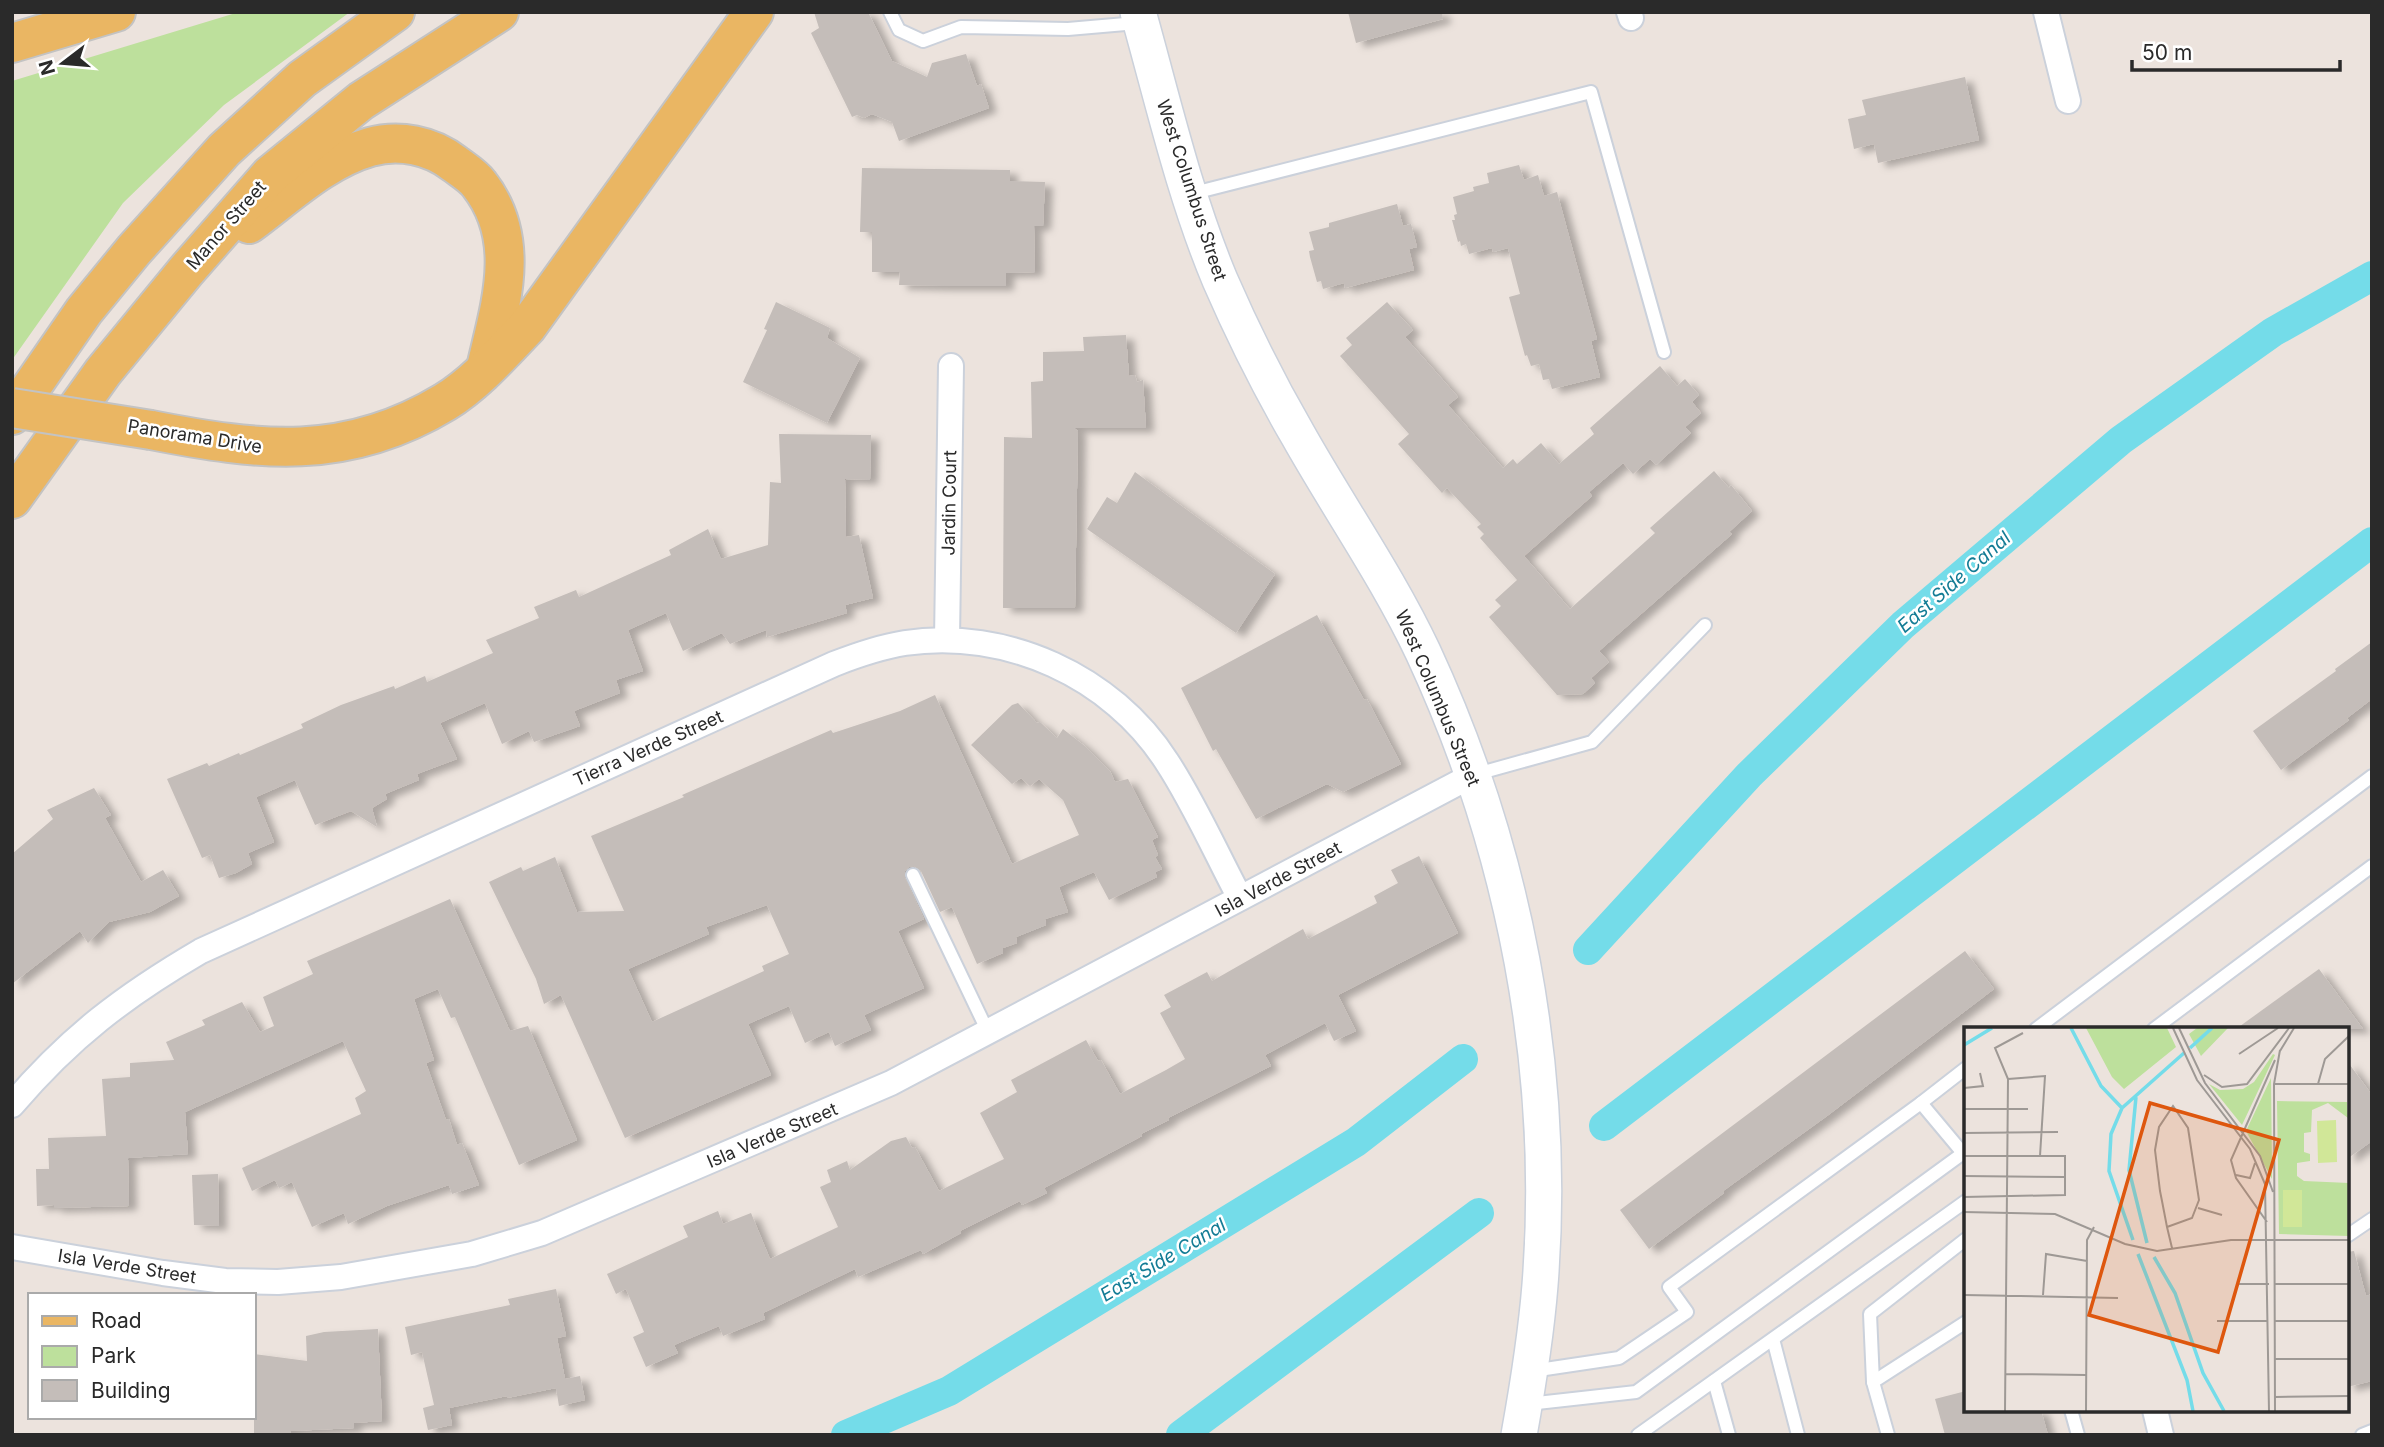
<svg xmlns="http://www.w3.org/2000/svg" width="2384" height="1447" font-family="Inter,sans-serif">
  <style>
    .green { fill: #bde09c }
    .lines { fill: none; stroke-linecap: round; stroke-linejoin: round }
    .canal { stroke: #74dce9; stroke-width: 30 }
    .building { fill: #c4bdb9; fill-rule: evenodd; filter: url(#shadow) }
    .lane-casing { stroke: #cbd1db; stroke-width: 16 }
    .street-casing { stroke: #cbd1db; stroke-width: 28 }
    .secondary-casing { stroke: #cbd1db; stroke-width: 38 }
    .primary-casing { stroke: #c3c3c3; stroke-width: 42 }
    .lane { stroke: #fff; stroke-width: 12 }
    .street { stroke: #fff; stroke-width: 24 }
    .secondary { stroke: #fff; stroke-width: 35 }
    .primary { stroke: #eab663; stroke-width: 38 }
    .primary-bridge-casing { stroke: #c3c3c3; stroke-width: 42; stroke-linecap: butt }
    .primary-bridge { stroke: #eab663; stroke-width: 38 }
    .labels { text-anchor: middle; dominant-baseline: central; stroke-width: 5; stroke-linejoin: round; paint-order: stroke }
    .street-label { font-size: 18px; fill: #2a2a2a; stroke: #fff }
    .water-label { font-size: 19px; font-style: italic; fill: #137c95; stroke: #fff }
    .inset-river { fill: none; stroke: #74dce9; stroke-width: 3.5 }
    .inset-road { fill: none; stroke: #9e9995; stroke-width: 2 }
    .view { fill: #de570e; fill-opacity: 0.15; stroke: #de570e; stroke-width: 3.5 }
    .inset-edge { fill: none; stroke: #2a2a2a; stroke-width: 3.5 }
  </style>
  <defs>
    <filter id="shadow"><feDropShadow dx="8" dy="4.5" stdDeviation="3.5" flood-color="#0004"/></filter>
  </defs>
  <rect width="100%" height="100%" fill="#ece3dd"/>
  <!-- green -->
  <polygon class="green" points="239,12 350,12 224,105 123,203 12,360 12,81"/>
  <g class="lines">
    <!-- canal -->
    <g class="canal">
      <polyline points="1588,950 1749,775 1903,625 2121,440 2273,332 2372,276"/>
      <polyline points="1604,1126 2372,542"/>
      <polyline points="846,1435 949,1391 1356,1142 1463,1059"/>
      <polyline points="1181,1435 1479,1213"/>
    </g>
  </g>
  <!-- building -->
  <g class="building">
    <polygon points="814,12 868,12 892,61 927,77 932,63 966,54 977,86 981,84 989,108 899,141 892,122 872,114 864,118 857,115 852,117 811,33 819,28"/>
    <polygon points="1348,12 1442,12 1443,19 1356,43"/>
    <polygon points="1965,77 1979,140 1878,163 1874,144 1854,149 1848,119 1866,115 1862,100"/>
    <polygon points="1519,165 1524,180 1538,175 1544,196 1557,192 1597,339 1591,341 1600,377 1552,389 1549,379 1543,380 1539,364 1531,366 1527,355 1525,356 1509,297 1520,294 1508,248 1493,252 1492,248 1469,254 1466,244 1461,246 1460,241 1458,242 1452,220 1455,220 1454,215 1457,214 1453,197 1474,191 1473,187 1489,183 1487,173"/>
    <polygon points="862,168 1010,170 1010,181 1045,182 1043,226 1034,226 1035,272 1006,273 1006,286 946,286 899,285 900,272 872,272 872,232 860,232"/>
    <polygon points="1397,204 1403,226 1411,224 1417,247 1409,249 1414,270 1345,288 1344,283 1323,289 1321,281 1317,282 1310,257 1309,251 1314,250 1309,232 1329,227 1329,223"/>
    <polygon points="776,302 830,328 827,338 860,358 827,423 743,382 767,330 764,329"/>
    <polygon points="1387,302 1413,330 1405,337 1458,397 1448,405 1503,468 1513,459 1517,464 1541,443 1559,464 1594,434 1590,428 1660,366 1677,386 1685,379 1699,395 1692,402 1701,413 1685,427 1691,433 1656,465 1650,459 1633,474 1623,463 1589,492 1592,496 1524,556 1570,609 1655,533 1650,528 1714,471 1729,488 1731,485 1752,511 1729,532 1732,534 1599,651 1609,662 1591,678 1595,683 1583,694 1557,695 1489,617 1501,606 1495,600 1517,580 1480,538 1484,534 1477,527 1481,524 1447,488 1442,493 1398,444 1409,434 1340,356 1352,345 1346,338"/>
    <polygon points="1126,335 1129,376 1135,375 1137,382 1143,380 1146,428 1074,428 1078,431 1075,608 1003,608 1004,437 1032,438 1031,382 1043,381 1043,352 1084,351 1083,337"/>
    <polygon points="779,434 871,435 870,480 845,479 846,537 859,535 873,598 845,605 847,613 767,637 766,630 730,644 722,633 683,651 666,613 628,630 643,671 616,680 620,693 574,711 580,726 534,742 529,731 502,744 485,703 440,723 457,759 417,774 419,780 385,794 387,799 372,808 377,827 351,811 315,825 295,780 256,797 274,842 248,853 252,864 236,873 219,878 210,855 202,858 167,779 207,763 209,766 239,753 240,755 303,728 301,724 341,705 394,686 395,689 425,676 427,682 493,653 486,640 539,618 534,607 576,590 579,597 671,555 669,550 708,529 721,559 768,545 770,482 781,483"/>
    <polygon points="1135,472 1275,574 1236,633 1087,529 1107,497 1117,503"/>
    <polygon points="1317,615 1364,700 1367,699 1401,764 1343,792 1327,784 1256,819 1216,749 1213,751 1181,688"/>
    <polygon points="2372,642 2372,699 2347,718 2349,720 2281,770 2253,731 2336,671 2335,669"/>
    <path d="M935,695L1012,864L1079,835L1063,800L1039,779L1030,786L1021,778L1012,784L971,745L1012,705L1018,703L1037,723L1040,722L1057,738L1063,729L1086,747L1110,771L1115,782L1128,779L1158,837L1152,840L1158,855L1155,857L1162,869L1155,872L1157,877L1109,900L1094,872L1059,887L1068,912L1045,919L1046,925L1016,937L1017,943L1003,948V953L977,964L952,907L940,912L921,871L914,866L909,867L905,871V878L924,919L898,931L924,988L864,1015L871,1030L835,1046L829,1032L805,1043L789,1006L748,1024L771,1075L625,1138L561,995L544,1004L536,979L489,882L521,867L523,871L555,857L577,912L624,911L591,836L684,797L682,795L831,730L833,733L900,711ZM767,905L789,954L762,966L764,971L652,1022L628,969L709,934L706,927Z"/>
    <polygon points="94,788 111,815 105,818 141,882 163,870 179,896 150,912 109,922 88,943 80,931 12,984 12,854 53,819 47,810"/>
    <polygon points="1419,856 1458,933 1338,995 1356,1031 1334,1041 1325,1023 1265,1055 1271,1066 1168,1118 1169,1120 1141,1134 1142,1136 1044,1188 1047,1193 1022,1205 1020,1201 960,1231 961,1233 923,1254 921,1250 858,1277 855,1269 763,1313 765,1319 723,1336 719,1326 674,1345 678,1353 646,1367 633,1337 644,1332 626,1289 616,1294 607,1274 688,1237 683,1226 718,1211 723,1224 751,1213 770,1259 838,1227 820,1187 831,1182 827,1170 847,1161 850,1170 891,1141 906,1137 912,1148 915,1147 939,1191 1004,1159 980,1113 1017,1092 1011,1080 1086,1040 1098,1061 1101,1060 1120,1094 1166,1070 1185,1059 1160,1013 1171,1007 1164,995 1207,972 1212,981 1303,929 1308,939 1377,903 1374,896 1398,883 1391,870"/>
    <polygon points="450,899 510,1031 528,1026 577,1140 519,1165 455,1017 451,1018 438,989 414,999 434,1060 426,1063 446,1120 449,1119 457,1145 462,1143 479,1185 452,1194 449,1185 387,1206 348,1224 344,1213 312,1227 292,1182 279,1188 275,1180 252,1191 242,1168 361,1114 355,1098 366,1091 343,1041 185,1112 188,1154 128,1158 129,1206 54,1208 54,1205 37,1206 36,1169 49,1169 48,1138 106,1136 102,1079 130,1077 130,1063 174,1060 166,1042 205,1025 202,1020 242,1002 260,1032 274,1026 263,997 313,974 307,961"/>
    <polygon points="1965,951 1994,989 1827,1116 1723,1191 1724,1193 1649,1249 1620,1210"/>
    <polygon points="2319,969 2363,1029 2236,1029"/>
    <polygon points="2347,1061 2372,1095 2372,1141 2347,1159"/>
    <polygon points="218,1174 219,1226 194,1225 192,1175"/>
    <polygon points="2354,1251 2366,1296 2372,1294 2372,1381 2347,1387 2347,1252"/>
    <polygon points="556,1289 566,1336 557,1338 565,1379 580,1376 585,1400 559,1406 556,1388 507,1398 507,1396 449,1408 452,1425 428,1430 423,1408 434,1405 422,1352 411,1355 405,1327 510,1305 508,1299"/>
    <polygon points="378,1329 382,1421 354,1423 354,1428 291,1431 290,1435 254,1435 254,1354 307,1361 306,1336 324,1332"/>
    <polygon points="1966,1391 1966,1410 2041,1410 2048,1435 1945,1435 1935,1399"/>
  </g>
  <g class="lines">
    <defs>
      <g id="lane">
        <polyline points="890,12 899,30 923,41 961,27 1068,29 1137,23"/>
        <polyline points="1190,194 1591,92 1664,352"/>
        <polyline points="1473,775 1592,742 1705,625"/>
        <polyline points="913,875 988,1032"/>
        <polyline points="2036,1029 2372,776"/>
        <polyline points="2154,1029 2372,866"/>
        <polyline points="1921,1103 1966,1068"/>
        <polyline points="2347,1236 2372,1219"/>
        <polyline points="1773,1339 1798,1435"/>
        <polyline points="1532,1371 1619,1358 1687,1312 1669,1287 1921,1103 1962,1152"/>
        <polyline points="1714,1381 1729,1435"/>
        <polyline points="1873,1382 1966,1322"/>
        <polyline points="1528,1404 1636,1392 1966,1151"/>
        <polyline points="2071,1410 2078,1435"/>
        <polyline points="1638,1435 1966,1201"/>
        <polyline points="1888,1435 1873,1382 1870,1314 1966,1239"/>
        <polyline points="2362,1435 2372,1431"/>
      </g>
      <g id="street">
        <polyline points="1629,12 1631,18"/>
        <polyline points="2046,12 2068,101"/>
        <polyline points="947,640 951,366"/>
        <path d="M12,1105C70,1037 124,996 201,951L834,664C857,655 880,647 905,643C1006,628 1112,676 1167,762C1194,803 1217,855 1240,898"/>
        <polyline points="12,1247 163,1273 225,1281 278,1282 341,1277 472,1254 542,1233 891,1083 1473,775"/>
        <polyline points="2155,1410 2161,1435"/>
      </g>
      <path id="secondary" d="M1138,12C1163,101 1184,194 1220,280C1243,333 1269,385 1298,435C1339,508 1387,576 1423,652C1514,848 1557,1069 1540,1285C1536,1335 1528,1385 1519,1435"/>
      <g id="primary">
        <polyline points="12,43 116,12"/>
        <path d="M249,224C286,197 324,160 370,147C399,139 431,145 455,164C463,170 473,176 479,184C523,240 500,306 486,368"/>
        <polyline points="12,415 84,311 134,250 224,150 302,79 395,12"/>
        <path d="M151,430C259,451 346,462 445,402C476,383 502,353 527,327L754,12"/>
        <polyline points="12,499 103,372 186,271 270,175 361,101 499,12"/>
      </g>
    </defs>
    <!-- lane casing -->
    <use href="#lane" class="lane-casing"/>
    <!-- street casing -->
    <use href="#street" class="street-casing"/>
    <!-- secondary casing -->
    <use href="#secondary" class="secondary-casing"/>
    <!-- primary casing -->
    <use href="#primary" class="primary-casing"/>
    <!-- lane -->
    <use href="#lane" class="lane"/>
    <!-- street -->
    <use href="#street" class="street"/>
    <!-- secondary -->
    <use href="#secondary" class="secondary"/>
    <!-- primary -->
    <use href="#primary" class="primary"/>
    <defs>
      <polyline id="primary-bridge" points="12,408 151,430"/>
    </defs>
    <!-- primary-bridge casing -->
    <use href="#primary-bridge" class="primary-bridge-casing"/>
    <!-- primary-bridge -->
    <use href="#primary-bridge" class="primary-bridge"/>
  </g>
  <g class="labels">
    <!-- street labels -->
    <g class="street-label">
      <text transform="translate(1192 190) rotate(72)">West Columbus Street</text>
      <text transform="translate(226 225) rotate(-49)">Manor Street</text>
      <text transform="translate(195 436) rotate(9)">Panorama Drive</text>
      <text transform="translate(949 503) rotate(-89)">Jardin Court</text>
      <text transform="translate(1438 698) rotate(67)">West Columbus Street</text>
      <text transform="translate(648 748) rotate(-24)">Tierra Verde Street</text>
      <text transform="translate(1278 879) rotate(-28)">Isla Verde Street</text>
      <text transform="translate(772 1135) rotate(-23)">Isla Verde Street</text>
      <text transform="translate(127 1266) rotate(9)">Isla Verde Street</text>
    </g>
    <!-- water labels -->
    <g class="water-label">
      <text transform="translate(1954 582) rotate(-41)">East Side Canal</text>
      <text transform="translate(1163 1260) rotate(-31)">East Side Canal</text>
    </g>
  </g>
  <!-- overview -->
  <g transform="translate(1964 1027)">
    <rect width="385" height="385" fill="#ece3dd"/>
    <path d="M122,1H203L212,20L160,62L148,50ZM233,1H264L237,29L225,7ZM309,27L311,28L278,98L245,57L256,63L279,62L290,55ZM307,51L308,145V152L282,104ZM313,74L383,75L384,91L364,76L348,83L347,105L340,106V125L346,127V134L333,136V149L340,154L385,156V209L315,207Z" fill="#bde09c"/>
    <path d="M372,93L373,135L354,136L353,94ZM319,163H338V200H319Z" fill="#d1e798"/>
    <path class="inset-river" d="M107,1L137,59L158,81M0,18L28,1M226,21L248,1M172,70L165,143L183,216M169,213L145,144L147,107L158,81L220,26M174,227L223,353L229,384M190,230L211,266L239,346L260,384"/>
    <path class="inset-road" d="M209,1L233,53L286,122L301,157L305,384M215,1L241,56L296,129L309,165M316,24L330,1M275,27L314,1M240,48L258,60L283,57L325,1M44,52L81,49L76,129M310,57H385M354,57L361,32L385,9M0,61L19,59L16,46M0,82H64M0,106L94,105M0,129H101V168L0,170M272,148L286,151L291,136M0,149L101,150M234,181L258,188M0,185L91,187L161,217L193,224L267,213H385M303,195L272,151L267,133L311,33M203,200L228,191L235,173L224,101L209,79L195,100L191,123L196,164L198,174L203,200L208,221M272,257H305M311,257H385M0,268L154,271M79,268L82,227L123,234M253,294H304M311,294H385M311,332H385M41,347L122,348M311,370L385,369M41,384L44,52L31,21L59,6M122,384L123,213L130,200M311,384L310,57L316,23"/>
    <path class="view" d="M186,76L315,113L254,325L125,288Z"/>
    <rect width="385" height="385" class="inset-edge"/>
  </g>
  <!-- border -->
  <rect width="2384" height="1447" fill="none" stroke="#2a2a2a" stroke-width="28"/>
  <!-- legend -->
  <rect x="28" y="1293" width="228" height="126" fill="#ffffff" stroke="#aaaaaa" stroke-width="2"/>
  <rect x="42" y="1316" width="35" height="10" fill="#eab663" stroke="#aaaaaa" stroke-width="2"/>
  <text x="91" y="1328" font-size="21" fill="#2a2a2a">Road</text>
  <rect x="42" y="1346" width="35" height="21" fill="#bde09c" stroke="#aaaaaa" stroke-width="2"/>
  <text x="91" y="1363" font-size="21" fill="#2a2a2a">Park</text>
  <rect x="42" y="1380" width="35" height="21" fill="#c4bdb9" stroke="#aaaaaa" stroke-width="2"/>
  <text x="91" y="1398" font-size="21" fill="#2a2a2a">Building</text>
  <!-- north arrow -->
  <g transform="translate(63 63) rotate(254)" stroke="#ffffff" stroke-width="5" paint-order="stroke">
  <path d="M0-5L12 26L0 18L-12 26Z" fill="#2a2a2a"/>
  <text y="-10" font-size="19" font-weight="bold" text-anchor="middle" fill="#2a2a2a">N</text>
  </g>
  <!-- scale -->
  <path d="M2132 60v10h208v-10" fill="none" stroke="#2a2a2a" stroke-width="3.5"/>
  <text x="2142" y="60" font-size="21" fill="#2a2a2a" stroke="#ffffff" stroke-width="5" paint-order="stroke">50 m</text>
</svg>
